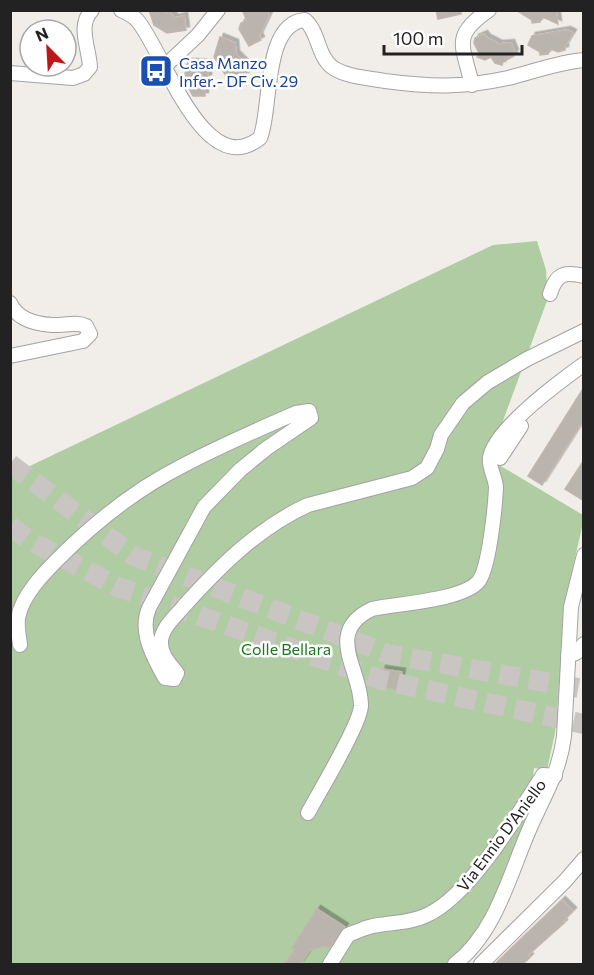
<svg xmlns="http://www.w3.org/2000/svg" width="594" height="975" font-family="Commissioner,sans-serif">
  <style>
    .forest { fill: #b0cca3 }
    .building { fill: #bab4af; stroke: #c2b6ad; stroke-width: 1.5; filter: url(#shadow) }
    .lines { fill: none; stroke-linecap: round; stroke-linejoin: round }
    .highway-tunnel { stroke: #c8c5c2; stroke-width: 20; stroke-dasharray: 20 10; stroke-linecap: butt }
    .minor-casing { stroke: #a3a3a3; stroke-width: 16 }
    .minor { stroke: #fff; stroke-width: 14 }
    .labels { text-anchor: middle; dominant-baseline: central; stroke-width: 5; stroke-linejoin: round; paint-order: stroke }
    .transit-label { font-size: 16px; fill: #164399; stroke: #fff; text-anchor: start }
    .park-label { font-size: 16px; fill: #17781d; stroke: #fff }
    .street-label { font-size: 16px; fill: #222; stroke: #fff }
  </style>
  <defs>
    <filter id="shadow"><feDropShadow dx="3.5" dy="-3.5" stdDeviation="0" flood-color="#0004"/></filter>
  </defs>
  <rect width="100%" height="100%" fill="#f1eeea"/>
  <!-- forest -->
  <polygon class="forest" points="537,241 546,270 548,298 489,459 583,515 583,523 568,588 555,733 547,770 534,768 530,810 487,917 471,940 446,964 11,964 11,475 493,245"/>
  <!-- building -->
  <g class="building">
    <polygon points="149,10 164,10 166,14 169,12 175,18 184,16 186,30 167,33 154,25"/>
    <polygon points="242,10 267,10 269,15 259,36 261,40 249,46 239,29 241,23 247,21"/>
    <polygon points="436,10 461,10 461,14 438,19"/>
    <polygon points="516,10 556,10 558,24 543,17 540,22 532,23 532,20"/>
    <polygon points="567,30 573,33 565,46 565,50 558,52 551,49 548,54 540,55 540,52 528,45 532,36"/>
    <polygon points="484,34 487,38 499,44 511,43 515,53 513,53 514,56 503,62 502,65 495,63 491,57 485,60 477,57 479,53 474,43 475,38"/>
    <polygon points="220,37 235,43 236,54 249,67 246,75 242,78 228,79 214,57"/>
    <polygon points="188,62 208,63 208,78 205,79 205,96 193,96 186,83 185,70"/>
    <polygon points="584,387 584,419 542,485 528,476"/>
    <polygon points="584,460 584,501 565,489"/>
    <polygon points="382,669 402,672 399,690 386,687 383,682 380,681"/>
    <polygon points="562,900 573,911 563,921 564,923 528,955 530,957 523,964 495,964"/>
    <polygon points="317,909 345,927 329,948 325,946 310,950 300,964 285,964 295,949 292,948"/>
  </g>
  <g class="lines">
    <!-- highway-tunnel -->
    <g class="highway-tunnel">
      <polyline points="10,464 134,556 388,654 584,689"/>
      <polyline points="10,526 29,540 118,587 382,680 584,724"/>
    </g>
    <defs>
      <g id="minor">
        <path d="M121,10C128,13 132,15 137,20C163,49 203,183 260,138C272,112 262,23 305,20C319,32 317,55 332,67C346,77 368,78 385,81C431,87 462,88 508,78C533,72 558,62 584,60"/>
        <polyline points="164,67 198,35 218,10"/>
        <path d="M10,73L73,78L84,74L90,67C89,47 77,26 92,10"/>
        <path d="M472,85C463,45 451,36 489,10"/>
        <path d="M550,294C556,274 564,271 584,276"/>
        <path d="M10,303C17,319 36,324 52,325C63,326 76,321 86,326L90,334L83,341L10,356"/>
        <polyline points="500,458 521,426"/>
        <path d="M20,645C19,636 17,627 18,618C22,595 44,573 59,558C95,522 138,488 184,465C220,446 259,429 296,413L309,411L311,418L267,448L240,470L204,507L149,608C139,631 153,657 165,678L174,679L177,673C169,663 160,654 161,641C162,627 176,616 184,606C219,567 259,527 308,505L412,478L427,468L437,449L441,435L463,403L488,382L527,359L584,331"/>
        <polyline points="568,656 576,653 584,644"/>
        <path d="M308,813C319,792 360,725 361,706C362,671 323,632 372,609C398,603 460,601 478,582C489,570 495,507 496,488C496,478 488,467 490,457C496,428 559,382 584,364"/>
        <path d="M330,964L348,935C355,932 362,929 369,927C389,922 409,924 427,915C470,895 517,816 543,775L555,776"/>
        <path d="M455,964C496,932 509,876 529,830C543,797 560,772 564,736L571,607L584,555"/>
        <polyline points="481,964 565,881 584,859"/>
      </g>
    </defs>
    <!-- minor casing -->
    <use href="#minor" class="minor-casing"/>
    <!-- minor -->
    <use href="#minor" class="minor"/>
  </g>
  <!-- icons -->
  <defs>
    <symbol id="bus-square" viewBox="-11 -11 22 22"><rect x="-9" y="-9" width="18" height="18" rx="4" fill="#1a4fb4" stroke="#fff"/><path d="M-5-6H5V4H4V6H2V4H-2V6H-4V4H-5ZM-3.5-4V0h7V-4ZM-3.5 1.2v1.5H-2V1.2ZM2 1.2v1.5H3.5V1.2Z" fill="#fff"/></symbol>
  </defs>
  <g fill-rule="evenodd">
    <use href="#bus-square" x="137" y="52" width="38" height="38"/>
  </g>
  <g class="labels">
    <!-- transit labels -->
    <g class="transit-label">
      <text x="179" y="62">Casa Manzo<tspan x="179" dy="18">Infer.- DF Civ. 29</tspan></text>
    </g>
    <!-- park labels -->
    <g class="park-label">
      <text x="286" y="648">Colle Bellara</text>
    </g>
    <!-- street labels -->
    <g class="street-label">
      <text transform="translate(501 835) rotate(-53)">Via Ennio D'Aniello</text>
    </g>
  </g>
  <!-- border -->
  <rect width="594" height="975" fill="none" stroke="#222222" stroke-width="24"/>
  <!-- north arrow -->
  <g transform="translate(48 48) rotate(336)"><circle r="28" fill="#ffffff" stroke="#a7a7a7" stroke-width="1.5"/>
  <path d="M0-4.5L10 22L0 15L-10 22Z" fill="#bf1418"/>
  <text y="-9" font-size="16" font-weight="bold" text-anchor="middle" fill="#222222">N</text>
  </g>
  <!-- scale -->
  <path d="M384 45v9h138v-9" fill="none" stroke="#222222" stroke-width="3"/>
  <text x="393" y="45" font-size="18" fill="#222222" stroke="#ffffff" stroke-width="4.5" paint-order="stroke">100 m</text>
</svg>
